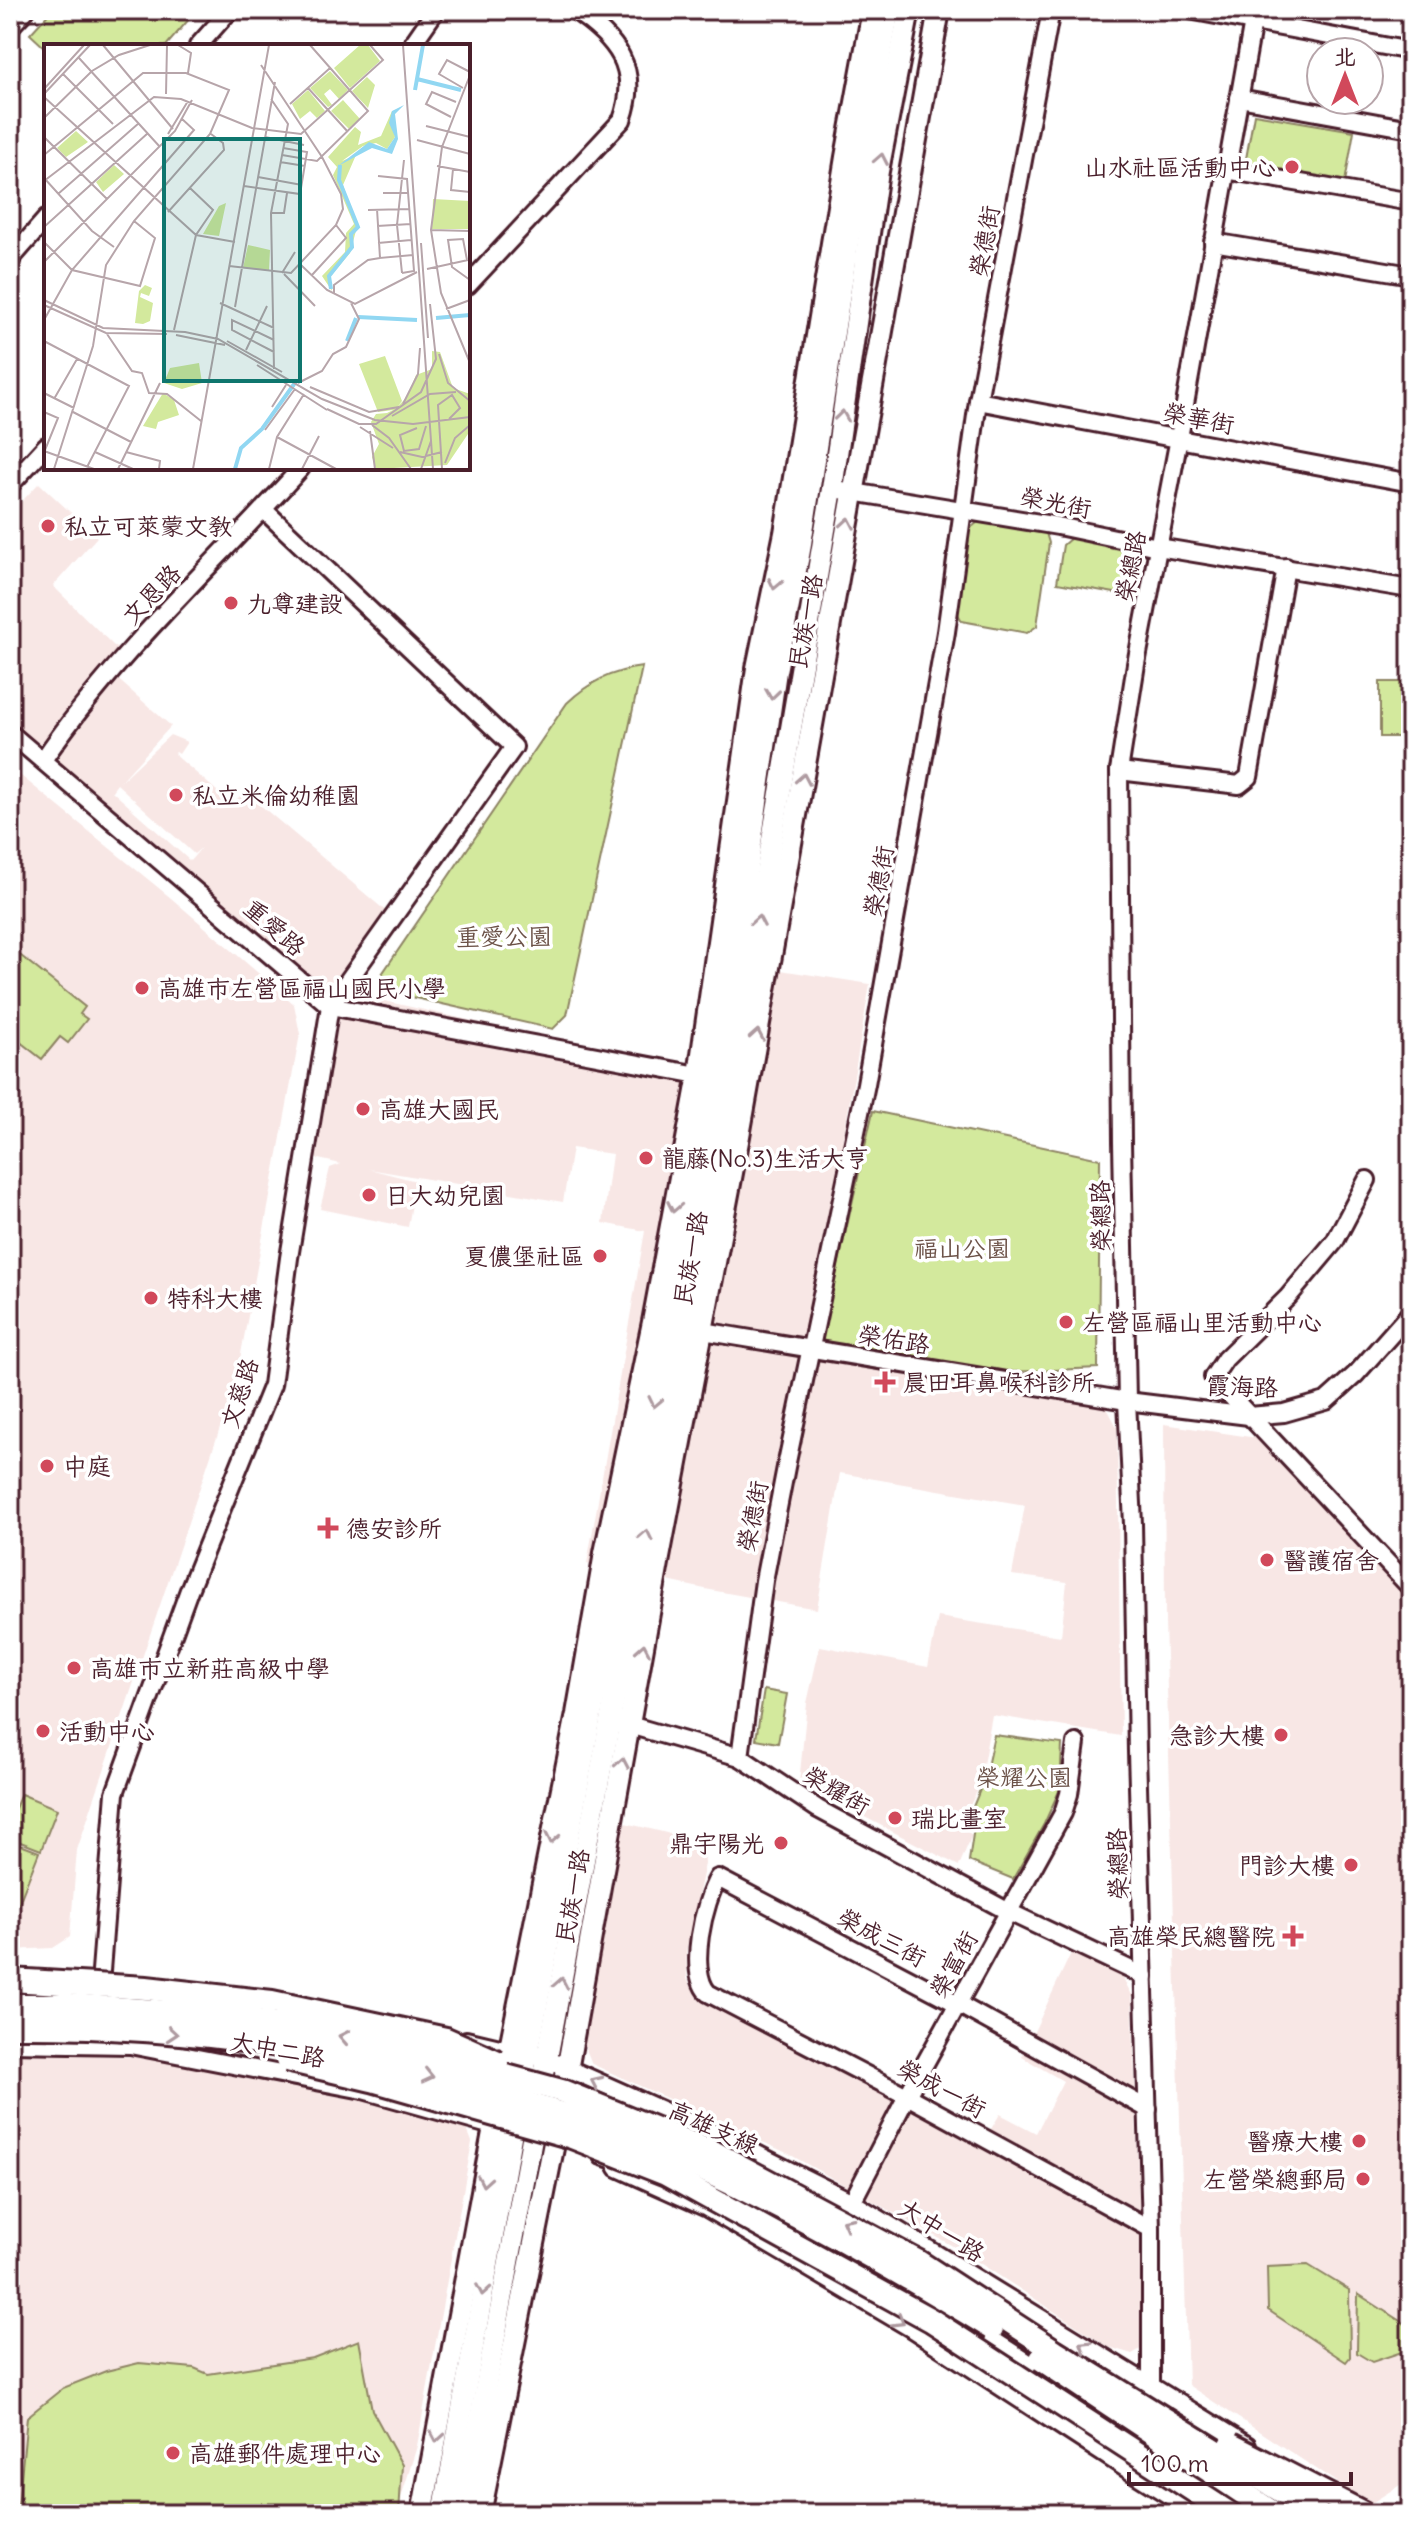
<svg xmlns="http://www.w3.org/2000/svg" width="1421" height="2524" font-family="Delius,'LXGW WenKai TC',sans-serif">
  <style>
    .built { fill: #f8e7e5; fill-rule: evenodd }
    .green { fill: #d3e99d; stroke: #8e8464; stroke-width: 2 }
    .lines { fill: none; stroke-linecap: round; stroke-linejoin: round }
    .stream { stroke: #758da2; stroke-width: 4 }
    .minor-casing { stroke: #4a1f2b; stroke-width: 22 }
    .major-casing { stroke: #4a1f2b; stroke-width: 26 }
    .highway-casing { stroke: #4a1f2b; stroke-width: 28 }
    .minor { stroke: #fff; stroke-width: 16 }
    .major { stroke: #fff; stroke-width: 20 }
    .highway { stroke: #fff; stroke-width: 22 }
    .highway-bridge-casing { stroke: #4a1f2b; stroke-width: 28; stroke-linecap: butt }
    .highway-bridge { stroke: #fff; stroke-width: 22 }
    .oneway { stroke: #ae9aa0 }
    .poi-dot { fill: #d1495b; stroke: #fff; stroke-width: 3 }
    .labels { text-anchor: middle; dominant-baseline: central; stroke-width: 7; stroke-linejoin: round; paint-order: stroke }
    .poi-label { font-size: 24px; fill: #4a1f2b; stroke: #fff; text-anchor: start }
    .street-label { font-size: 24px; fill: #4a1f2b; stroke: #fff }
    .park-label { font-size: 24px; fill: #6c5248; stroke: #fff }
    .inset-river { fill: none; stroke: #91d7f2; stroke-width: 4 }
    .inset-road { fill: none; stroke: #b7a5aa; stroke-width: 2 }
    .view { fill: #0f766e; fill-opacity: 0.15; stroke: #0f766e; stroke-width: 4 }
    .inset-edge { fill: none; stroke: #4a1f2b; stroke-width: 4 }
  </style>
  <rect width="100%" height="100%" fill="#fff"/>
  <filter id="ink" filterUnits="userSpaceOnUse"><feTurbulence type="fractalNoise" baseFrequency=".0125" numOctaves="2"/><feDisplacementMap in="SourceGraphic" scale="16" xChannelSelector="R" yChannelSelector="G"/><feConvolveMatrix kernelMatrix="1 2 1 2 8 2 1 2 1" color-interpolation-filters="sRGB"/></filter>
  <g filter="url(#ink)">
    <!-- built -->
    <g class="built">
      <path d="M39,483L97,537L53,586L117,649L105,668L171,726L120,782L170,735L187,742L179,754L176,752L174,754L232,804L244,792L247,794L388,913L346,975L371,998L588,1047L685,1066L726,1071L741,964L870,984L806,1354L1106,1406L1117,1427L1121,1736L992,1715L979,1787L960,1826L972,1835L959,1866L799,1783L807,1703L820,1646L928,1667L938,1617L1061,1636L1067,1582L1012,1575L1025,1505L840,1473L817,1609L705,1589L587,1564L645,1231L603,1223L612,1154L572,1148L563,1202L369,1169L416,1181L408,1227L320,1209L330,1168L341,1164L314,1158L339,1020L10,724V514ZM117,784L194,854L201,848L190,861L112,791Z"/>
      <polygon points="10,767 171,898 294,1004 300,1034 236,1381 77,1850 70,1937 53,1948 10,1950"/>
      <polygon points="1164,1424 1257,1438 1411,1602 1411,2478 1370,2504 1188,2385 1165,1622"/>
      <polygon points="621,1822 704,1842 705,1864 686,1952 687,1978 695,1994 982,2144 1000,2114 1036,2133 1063,2081 1022,2057 1073,1949 1121,1975 1132,1995 1144,2347 1132,2354 1109,2347 958,2249 789,2154 592,2064 581,2037"/>
      <polygon points="25,2052 160,2058 282,2076 465,2124 472,2142 417,2446 400,2501 399,2514 10,2514 10,2053"/>
    </g>
    <!-- green -->
    <g class="green">
      <polygon points="52,10 197,10 166,46 46,46 46,49 30,34"/>
      <polygon points="1254,114 1354,131 1344,188 1244,170"/>
      <polygon points="978,522 1046,533 1049,543 1037,626 1027,633 962,621 955,609 967,531"/>
      <polygon points="1072,537 1136,548 1139,557 1132,596 1057,583 1063,545"/>
      <path d="M642,667L567,1015L553,1029L402,995L382,974L567,703C589,682 612,671 642,667Z"/>
      <rect x="1380" y="682" width="23" height="55"/>
      <polygon points="16,952 85,1007 80,1014 87,1019 68,1043 60,1037 42,1059 10,1034 10,959"/>
      <polygon points="873,1111 1100,1159 1098,1368 1010,1372 820,1345"/>
      <polygon points="764,1690 787,1694 778,1743 756,1739"/>
      <polygon points="994,1735 1062,1744 1060,1789 1044,1824 1013,1879 969,1861 975,1821 970,1814 984,1780"/>
      <polygon points="21,1794 57,1809 41,1850 10,1838 10,1820"/>
      <polygon points="10,1841 39,1852 10,1926"/>
      <polygon points="1308,2265 1349,2290 1350,2357 1346,2362 1268,2310 1267,2267"/>
      <polygon points="1358,2294 1411,2328 1411,2349 1372,2362 1357,2353"/>
      <polygon points="359,2340 372,2410 402,2465 399,2514 13,2514 18,2508 27,2417 63,2388 106,2371 139,2363 194,2368 208,2374 313,2358"/>
    </g>
    <g class="lines">
      <!-- stream -->
      <polyline class="stream" points="1401,2514 1411,2509"/>
      <defs>
        <g id="minor">
          <polyline points="1189,10 1411,51"/>
          <polyline points="10,27 26,10"/>
          <polyline points="198,46 230,10"/>
          <polyline points="411,46 436,10"/>
          <polyline points="1239,98 1411,129"/>
          <polyline points="1226,170 1411,202"/>
          <polyline points="1213,242 1411,275"/>
          <polyline points="10,260 46,219"/>
          <path d="M468,285L622,120C641,68 616,38 574,10"/>
          <polyline points="978,401 1411,483"/>
          <polyline points="10,485 46,446"/>
          <polyline points="841,490 1058,526 1158,547 1404,588 1411,582"/>
          <polyline points="10,733 330,1006 709,1077"/>
          <path d="M43,760C115,654 216,563 301,468"/>
          <polyline points="1119,771 1239,785 1249,777 1286,567"/>
          <polyline points="1367,1180 1335,1241 1288,1297 1225,1359 1213,1377 1411,1588"/>
          <polyline points="691,1329 1127,1401 1249,1416 1284,1413 1326,1401 1356,1374 1411,1312"/>
          <polyline points="619,1722 740,1757 818,1809 1009,1912 1144,1976"/>
          <polyline points="740,1757 764,1581 786,1467 866,1084 946,632 978,401 1051,10"/>
          <polyline points="10,1993 63,1993"/>
          <polyline points="99,1996 115,1793 189,1590 272,1385 289,1258 330,1006 514,747 264,510"/>
          <polyline points="466,2040 547,2059 729,2140 852,2202 1247,2445"/>
          <polyline points="10,2043 130,2045 363,2090 503,2129"/>
          <path d="M1148,2109L958,2004L718,1878C704,1902 687,1971 708,1993L907,2096L1151,2229"/>
          <polyline points="602,2156 614,2160 618,2168 707,2208 909,2327 1124,2467 1199,2514"/>
          <polyline points="852,2202 907,2096 1063,1813 1069,1794 1076,1743"/>
          <polyline points="974,2328 1049,2376"/>
          <polyline points="1146,2415 1151,2387 1151,2229 1137,1752 1133,1524 1127,1401 1122,1142 1119,771 1136,664 1179,438 1255,10"/>
        </g>
        <g id="major">
          <polyline points="422,2514 494,2127 577,1714 605,1553 653,1322 699,1075 757,668 785,533 846,157 873,10"/>
          <polyline points="443,2514 512,2131 531,2038 591,1716 671,1326 717,1078 776,671 800,550 860,166 889,10"/>
          <polyline points="462,2514 615,1694 693,1301 832,489 878,171 909,10"/>
          <polyline points="480,2514 554,2143 658,1563 739,1136 939,10"/>
        </g>
        <polyline id="highway" points="821,2248 902,2288"/>
      </defs>
      <!-- minor casing -->
      <use href="#minor" class="minor-casing"/>
      <!-- major casing -->
      <use href="#major" class="major-casing"/>
      <!-- highway casing -->
      <use href="#highway" class="highway-casing"/>
      <!-- minor -->
      <use href="#minor" class="minor"/>
      <!-- major -->
      <use href="#major" class="major"/>
      <!-- highway -->
      <use href="#highway" class="highway"/>
      <defs>
        <g id="highway-bridge">
          <polyline points="10,1980 146,1988 272,2002 446,2039 498,2062"/>
          <polyline points="10,2005 70,2005 213,2015 298,2028 443,2059 562,2091 715,2153 917,2261 1055,2351 1318,2514"/>
          <path d="M10,2026C187,2024 367,2051 535,2106C564,2115 594,2122 622,2134C750,2187 873,2255 992,2328"/>
          <polyline points="287,2060 372,2080 572,2137 666,2174 931,2320 1230,2514"/>
          <polyline points="1041,2359 1275,2514"/>
          <polyline points="1231,2445 1365,2514"/>
        </g>
      </defs>
      <!-- highway-bridge casing -->
      <use href="#highway-bridge" class="highway-bridge-casing"/>
      <!-- highway-bridge -->
      <use href="#highway-bridge" class="highway-bridge"/>
    </g>
    <!-- one-way arrows -->
    <defs><path id="oneway-chevron" d="M-2-3.5L2.5 0L-2 3.5" fill="none" stroke-width="1.6" stroke-linecap="round" stroke-linejoin="round" transform="scale(2)"/></defs>
    <g class="oneway">
      <use href="#oneway-chevron" transform="translate(881 159) rotate(-79)"/>
      <use href="#oneway-chevron" transform="translate(842 416) rotate(-82)"/>
      <use href="#oneway-chevron" transform="translate(848 523) rotate(-80)"/>
      <use href="#oneway-chevron" transform="translate(775 584) rotate(102)"/>
      <use href="#oneway-chevron" transform="translate(772 694) rotate(98)"/>
      <use href="#oneway-chevron" transform="translate(803 779) rotate(-80)"/>
      <use href="#oneway-chevron" transform="translate(758 921) rotate(-80)"/>
      <use href="#oneway-chevron" transform="translate(757 1035) rotate(-80)"/>
      <use href="#oneway-chevron" transform="translate(674 1207) rotate(101)"/>
      <use href="#oneway-chevron" transform="translate(655 1402) rotate(102)"/>
      <use href="#oneway-chevron" transform="translate(646 1535) rotate(-78)"/>
      <use href="#oneway-chevron" transform="translate(643 1649) rotate(-80)"/>
      <use href="#oneway-chevron" transform="translate(622 1763) rotate(-80)"/>
      <use href="#oneway-chevron" transform="translate(552 1838) rotate(101)"/>
      <use href="#oneway-chevron" transform="translate(561 1983) rotate(-79)"/>
      <use href="#oneway-chevron" transform="translate(172 2034) rotate(5)"/>
      <use href="#oneway-chevron" transform="translate(344 2037) rotate(-169)"/>
      <use href="#oneway-chevron" transform="translate(428 2076) rotate(13)"/>
      <use href="#oneway-chevron" transform="translate(596 2082) rotate(-155)"/>
      <use href="#oneway-chevron" transform="translate(484 2181) rotate(100)"/>
      <use href="#oneway-chevron" transform="translate(847 2223) rotate(-152)"/>
      <use href="#oneway-chevron" transform="translate(483 2290) rotate(100)"/>
      <use href="#oneway-chevron" transform="translate(899 2321) rotate(31)"/>
      <use href="#oneway-chevron" transform="translate(1085 2346) rotate(-148)"/>
      <use href="#oneway-chevron" transform="translate(437 2437) rotate(100)"/>
    </g>
  </g>
  <!-- markers -->
  <g class="poi-dot">
    <circle cx="1292" cy="167" r="8"/>
    <circle cx="48" cy="526" r="8"/>
    <circle cx="231" cy="603" r="8"/>
    <circle cx="176" cy="795" r="8"/>
    <circle cx="142" cy="988" r="8"/>
    <circle cx="363" cy="1109" r="8"/>
    <circle cx="646" cy="1158" r="8"/>
    <circle cx="369" cy="1195" r="8"/>
    <circle cx="600" cy="1256" r="8"/>
    <circle cx="151" cy="1298" r="8"/>
    <circle cx="1066" cy="1322" r="8"/>
    <path d="M881 1370h8v8h8v8h-8v8h-8v-8h-8v-8h8z"/>
    <circle cx="47" cy="1466" r="8"/>
    <path d="M324 1516h8v8h8v8h-8v8h-8v-8h-8v-8h8z"/>
    <circle cx="1267" cy="1560" r="8"/>
    <circle cx="74" cy="1668" r="8"/>
    <circle cx="43" cy="1731" r="8"/>
    <circle cx="1281" cy="1735" r="8"/>
    <circle cx="895" cy="1818" r="8"/>
    <circle cx="781" cy="1843" r="8"/>
    <circle cx="1351" cy="1865" r="8"/>
    <path d="M1289 1924h8v8h8v8h-8v8h-8v-8h-8v-8h8z"/>
    <circle cx="1359" cy="2141" r="8"/>
    <circle cx="1363" cy="2179" r="8"/>
    <circle cx="173" cy="2453" r="8"/>
  </g>
  <g class="labels">
    <!-- poi labels -->
    <g class="poi-label">
      <text x="1276" y="167" text-anchor="end">山水社區活動中心</text>
      <text x="64" y="526">私立可萊蒙文教</text>
      <text x="247" y="603">九尊建設</text>
      <text x="192" y="795">私立米倫幼稚園</text>
      <text x="158" y="988">高雄市左營區福山國民小學</text>
      <text x="379" y="1109">高雄大國民</text>
      <text x="662" y="1158">龍藤(No.3)生活大亨</text>
      <text x="385" y="1195">日大幼兒園</text>
      <text x="584" y="1256" text-anchor="end">夏儂堡社區</text>
      <text x="167" y="1298">特科大樓</text>
      <text x="1082" y="1322">左營區福山里活動中心</text>
      <text x="903" y="1382">晨田耳鼻喉科診所</text>
      <text x="63" y="1466">中庭</text>
      <text x="346" y="1528">德安診所</text>
      <text x="1283" y="1560">醫護宿舍</text>
      <text x="90" y="1668">高雄市立新莊高級中學</text>
      <text x="59" y="1731">活動中心</text>
      <text x="1265" y="1735" text-anchor="end">急診大樓</text>
      <text x="911" y="1818">瑞比畫室</text>
      <text x="765" y="1843" text-anchor="end">鼎宇陽光</text>
      <text x="1335" y="1865" text-anchor="end">門診大樓</text>
      <text x="1275" y="1936" text-anchor="end">高雄榮民總醫院</text>
      <text x="1343" y="2141" text-anchor="end">醫療大樓</text>
      <text x="1347" y="2179" text-anchor="end">左營榮總郵局</text>
      <text x="189" y="2453">高雄郵件處理中心</text>
    </g>
    <!-- street labels -->
    <g class="street-label">
      <text transform="translate(984 241) rotate(-80)">榮德街</text>
      <text transform="translate(1199 418) rotate(11)">榮華街</text>
      <text transform="translate(1056 502) rotate(11)">榮光街</text>
      <text transform="translate(1130 566) rotate(-79)">榮總路</text>
      <text transform="translate(151 594) rotate(-46)">文恩路</text>
      <text transform="translate(805 621) rotate(-80)">民族一路</text>
      <text transform="translate(878 881) rotate(-80)">榮德街</text>
      <text transform="translate(275 927) rotate(41)">重愛路</text>
      <text transform="translate(1100 1216) rotate(-91)">榮總路</text>
      <text transform="translate(690 1258) rotate(-80)">民族一路</text>
      <text transform="translate(894 1339) rotate(9)">榮佑路</text>
      <text transform="translate(1242 1386) rotate(2)">霞海路</text>
      <text transform="translate(239 1393) rotate(-72)">文慈路</text>
      <text transform="translate(752 1516) rotate(-79)">榮德街</text>
      <text transform="translate(837 1790) rotate(30)">榮耀街</text>
      <text transform="translate(1117 1864) rotate(-92)">榮總路</text>
      <text transform="translate(572 1896) rotate(-80)">民族一路</text>
      <text transform="translate(882 1937) rotate(28)">榮成三街</text>
      <text transform="translate(953 1964) rotate(-61)">榮富街</text>
      <text transform="translate(278 2049) rotate(11)">大中二路</text>
      <text transform="translate(942 2088) rotate(28)">榮成一街</text>
      <text transform="translate(714 2127) rotate(24)">高雄支線</text>
      <text transform="translate(942 2230) rotate(32)">大中一路</text>
    </g>
    <!-- park labels -->
    <g class="park-label">
      <text x="504" y="936">重愛公園</text>
      <text x="962" y="1248">福山公園</text>
      <text x="1024" y="1777">榮耀公園</text>
    </g>
  </g>
  <!-- overview -->
  <g transform="translate(44 44)">
    <rect width="426" height="426" fill="#fff"/>
    <path d="M316,1H324L336,17L306,44L290,24ZM286,27L304,46L295,55L286,45L280,50L288,61L284,63L266,44ZM323,33L331,41L324,64L308,47ZM264,46L281,67L273,74L266,67L256,75L248,60ZM299,56L316,75L305,85L287,67ZM348,67L351,93L343,105L332,99L319,102L298,117L312,111L299,141L313,183L306,209L286,233L288,247L278,232L301,208L302,189L310,180L289,131L293,123L284,113L311,83L317,88L314,101L337,92ZM32,87L44,98L22,113L13,104ZM70,121L80,130L59,148L52,138ZM389,155L426,157V185H388ZM182,159L175,192L159,190L175,162ZM204,201L226,206L225,226L199,224ZM101,241L108,244L105,252L97,249L96,253L109,259L106,277L99,280L91,279L95,247ZM388,307L396,308L409,344L426,350V387L403,421L332,425L328,413L335,400L327,378L332,370L343,369L349,366L334,368L315,320L341,312L358,357L354,362L363,353L372,331L388,325ZM155,319L158,339L138,345L120,339L126,324ZM119,349L130,356L135,371L114,378L112,385L99,382Z" fill="#d3e99d"/>
    <path d="M360,61L351,70L354,95L348,110L328,104L294,122L325,98L343,105L351,93L345,79L348,67Z" fill="#91d7f2"/>
    <path class="inset-river" d="M373,35L417,46M371,46L379,1M287,245L285,232L308,203L307,190L314,183L295,136L296,121M314,273L373,276M392,274L426,271M303,297L312,274M191,425L197,404L218,385L253,336"/>
    <path class="inset-road" d="M59,1L129,85M134,1L147,9L144,29M359,1L389,425M35,14L116,103M19,30L69,80M426,31L398,103L387,186L397,249L426,319M264,44L304,88M419,44L395,30L403,16L426,28M0,45L40,1M0,50L46,1M122,50L123,1M0,53L152,191L191,198M227,55L244,80L227,169L230,325M246,60L286,24M407,73L382,60L388,48L412,58M0,74L48,27L75,11L106,1M382,82L426,93M124,90L144,57M0,93L63,155M221,93L260,101M373,96L426,110M0,111L99,29H142L185,46L166,90L90,177L62,221L49,302L10,425M238,111L273,117L324,67L266,1M236,118L261,122M393,122L426,128M409,125L407,146L426,148M334,132L363,135L370,227L358,229M214,133L258,141M1,135L48,187L70,203M0,137L110,53L137,55L208,84L257,90L339,16L326,1M200,142L256,150L263,108L239,104M339,149H364M14,150L95,79M333,165L336,214L369,211M324,166L365,165M124,168L180,106L179,99L167,90M227,169H240L243,149M333,182L367,180M0,183L104,89M387,186L426,187M0,198L28,226L96,242L111,194L90,177M334,199L367,196M377,199L384,294M423,216L419,195L404,196L408,223L426,236M0,218L131,87L148,56M256,220L283,246L311,260L373,228M185,222L247,229L292,181L299,165L297,150L278,113L217,21M383,225L424,216M238,229L251,208M358,229L353,181L360,116M240,230L271,262M268,231L302,194L292,181M290,251V241L324,216L336,214M0,256L59,284L141,288L174,295L278,355L331,376L369,380L426,373M176,259L230,284M0,261L62,289L123,290M191,263L231,38M402,265L426,256M0,276L28,226L150,86L137,74M130,286L152,191L169,166L146,144M63,290L88,327L98,329L105,349L123,350L157,377M132,291L181,301M230,296L188,276V286L230,308M0,297L85,342L42,425M183,297L238,328M202,306L223,262M395,310L404,339L426,357M213,321L283,366M254,339L278,327L289,310L302,303L315,275L307,259M266,343L325,368L355,363M0,349L30,364M10,355L33,315M359,360L374,330L376,304M228,363L242,341M283,365L315,380H332L377,348L392,315L386,260M0,368L14,374L1,406M29,368L87,398M348,372L386,350L412,348M328,381L345,394L367,425M316,383L349,404M373,384L356,391L360,407L375,405L382,382M221,386L251,345M326,387L331,425M233,393L292,425M0,407L50,425M51,408L89,425M82,408L116,417L115,425M356,408L378,413L398,408M401,419L411,394L426,381M74,425L116,339M149,425L225,1M225,425L233,393L260,350M258,425L275,392M377,425L387,397M398,425L394,361L408,351L416,364L405,375"/>
    <path class="view" d="M120,95H256V337H120Z"/>
    <rect width="426" height="426" class="inset-edge"/>
  </g>
  <!-- margin -->
  <rect width="1421" height="2524" fill="none" stroke="#fff" stroke-width="40"/>
  <rect x="20" y="20" width="1381" height="2484" fill="none" stroke="#4a1f2b" stroke-width="3" filter="url(#ink)"/>
  <!-- north arrow -->
  <g transform="translate(1345 76)"><circle r="38" fill="#ffffff" stroke="#b7a5aa" stroke-width="2"/>
  <path d="M0-6L14 30L0 20L-14 30Z" fill="#d1495b"/>
  <text y="-12" font-size="22" font-weight="bold" text-anchor="middle" fill="#4a1f2b">北</text>
  </g>
  <!-- scale -->
  <path d="M1129 2472v12h222v-12" fill="none" stroke="#4a1f2b" stroke-width="4"/>
  <text x="1141" y="2472" font-size="24" fill="#4a1f2b" stroke="#ffffff" stroke-width="6" paint-order="stroke">100 m</text>
</svg>
